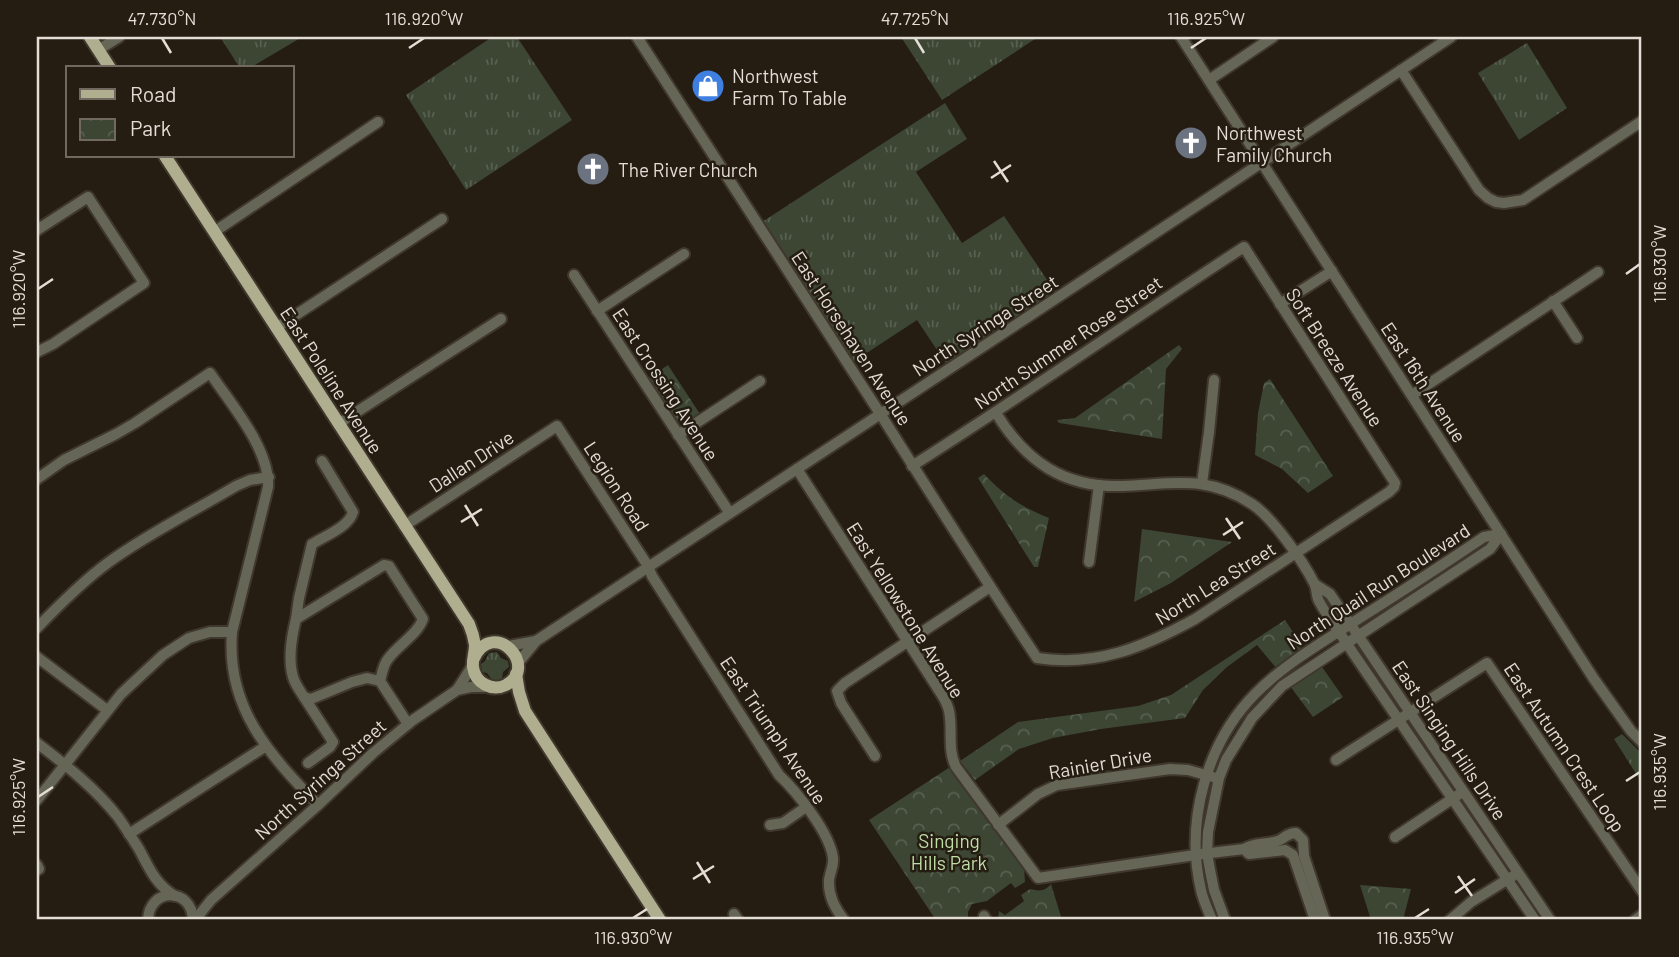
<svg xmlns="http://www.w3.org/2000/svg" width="1679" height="957" font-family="Barlow,sans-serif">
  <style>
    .grass { fill: url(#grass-tufts) }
    .park { fill: url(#park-crowns) }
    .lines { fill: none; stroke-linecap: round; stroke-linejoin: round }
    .minor-casing { stroke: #40372d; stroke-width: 14 }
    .major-casing { stroke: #40372d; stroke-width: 16 }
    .minor { stroke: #666657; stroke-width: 10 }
    .major { stroke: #afaf8f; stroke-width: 12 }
    .ticks { fill: none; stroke: #e3ddd6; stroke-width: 2.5 }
    .labels { text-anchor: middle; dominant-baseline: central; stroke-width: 5; stroke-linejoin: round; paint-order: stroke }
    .poi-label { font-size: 19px; fill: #e3ddd6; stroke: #251c12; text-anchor: start }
    .street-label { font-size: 19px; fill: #e3ddd6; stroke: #251c12 }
    .park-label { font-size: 19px; fill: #bfdda6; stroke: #251c12 }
    .neatline { fill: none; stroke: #e3ddd6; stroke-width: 2.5 }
    .ticks-label { font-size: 18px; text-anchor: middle; fill: #e3ddd6 }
  </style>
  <defs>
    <pattern id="grass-tufts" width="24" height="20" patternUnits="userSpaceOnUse" patternTransform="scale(1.75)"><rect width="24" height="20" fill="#3c4633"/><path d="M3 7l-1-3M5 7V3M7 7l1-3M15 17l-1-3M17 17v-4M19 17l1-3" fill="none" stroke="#586050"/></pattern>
    <pattern id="park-crowns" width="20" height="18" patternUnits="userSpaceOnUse" patternTransform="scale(1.75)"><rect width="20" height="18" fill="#3c4633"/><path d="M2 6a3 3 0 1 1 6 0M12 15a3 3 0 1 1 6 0" fill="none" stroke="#586050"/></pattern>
  </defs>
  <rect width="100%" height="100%" fill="#251c12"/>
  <!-- grass -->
  <g class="grass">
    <polygon points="220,37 302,37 250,68 240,68"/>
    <polygon points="492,37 517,37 572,120 466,190 406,95"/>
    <polygon points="901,37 1038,37 942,100"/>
    <polygon points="1527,43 1567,108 1519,140 1478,73"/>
    <polygon points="945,103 967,139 916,172 962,243 1004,216 1056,293 947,365 917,320 853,362 762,222"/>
    <polygon points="497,652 501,658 508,661 509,667 503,672 502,679 493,681 487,673 482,672 481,664 485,661 489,653"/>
    <polygon points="1622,734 1642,754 1642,783 1614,739"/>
  </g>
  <!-- park -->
  <g class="park">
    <polygon points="1179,345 1182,349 1166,369 1162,439 1059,423 1057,420 1075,418"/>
    <path d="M668,365L700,414C692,419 685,427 675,421L647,379Z"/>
    <polygon points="1270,379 1333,476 1308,493 1282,469 1255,455 1258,413 1264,383"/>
    <path d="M984,474C1006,497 1020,506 1049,518L1038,567H1034L978,478Z"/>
    <polygon points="1142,529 1232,542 1171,583 1134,602"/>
    <polygon points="1285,620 1305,650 1277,669 1257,645 1227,667 1203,690 1185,718 1101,729 1053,738 1019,749 975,780 960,761 1018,722 1138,706 1171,695"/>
    <polygon points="1320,664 1343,697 1313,717 1290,686"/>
    <polygon points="950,767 1024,868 1025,882 1015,888 1011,883 987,901 972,904 968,912 968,920 936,920 869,820"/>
    <path d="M1051,884L1062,920H998L999,911L1005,915L1024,901L1021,895L1030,889C1039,891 1044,892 1051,884Z"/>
    <polygon points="1360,885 1411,889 1403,920 1371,920"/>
  </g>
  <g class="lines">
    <defs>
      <g id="minor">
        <path d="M637,37L881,415C932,496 984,578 1037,658C1097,667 1144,647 1195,619L1389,492L1394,487L1395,483L1244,247C1133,319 1024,395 912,466"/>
        <polyline points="1181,37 1594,679 1631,731 1642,742"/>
        <polyline points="98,50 119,37"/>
        <polyline points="1401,70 1479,190 1488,198 1496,202 1504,203 1523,200 1642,121"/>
        <polyline points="1209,80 1273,37"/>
        <polyline points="37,230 88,197 144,283 53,344 37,352"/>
        <polyline points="214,232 378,122"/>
        <polyline points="574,275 729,512"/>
        <polyline points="1553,301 1577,338"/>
        <polyline points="1280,304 1332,271"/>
        <polyline points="597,311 684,254"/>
        <polyline points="276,328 442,219"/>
        <polyline points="1412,395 1598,272"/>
        <path d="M996,413C1026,462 1064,488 1123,486C1172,484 1207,474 1252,504C1272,517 1303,561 1314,583C1317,588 1316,594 1318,599C1323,611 1339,631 1347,644L1535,920"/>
        <polyline points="338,424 501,319"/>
        <polyline points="678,435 760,381"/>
        <path d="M797,469L942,695C945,700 948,706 949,711C953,730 947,749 956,767L1038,878L1202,854L1244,849C1254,842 1268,845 1280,840C1287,836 1288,833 1296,833L1303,840L1304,856L1325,920"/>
        <path d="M37,479L64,460L116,434L135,423L210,373C231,404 270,449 268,487L232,632C226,708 269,754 318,805"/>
        <polyline points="1202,483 1209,432 1214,380"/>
        <path d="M404,526L557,426L648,566L652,576L779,775C797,792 830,833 833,858C834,866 830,872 829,880C828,896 835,908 844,920"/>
        <polyline points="1089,562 1099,485"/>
        <polyline points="1316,585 1330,594 1347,619 1550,920"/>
        <path d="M296,619L299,598L312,544C325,536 349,527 353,512L322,461"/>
        <path d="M37,628C59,605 83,581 109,562C149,533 194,511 236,486L250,480L269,477"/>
        <polyline points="508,646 536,641"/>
        <polyline points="37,657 107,710"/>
        <path d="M518,663L536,641C840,439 1147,240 1451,37"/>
        <path d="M380,681C382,674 383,665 388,659C398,645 417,635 423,619L389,566L384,565L296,619C292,635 288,660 293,677C295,684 300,691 304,697L311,699L352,682L367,678L380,681L408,724"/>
        <polyline points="457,690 473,665"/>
        <polyline points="304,697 333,742 330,747 308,763"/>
        <path d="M37,743C66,765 95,788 118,817C125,827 132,838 139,849C149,868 156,885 175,896"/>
        <polyline points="875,756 841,703 837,691 845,683 990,587"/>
        <polyline points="1336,760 1487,663 1642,891"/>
        <polyline points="37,800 121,694 163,655 189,638 210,632 232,632"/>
        <polyline points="770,825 783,823 806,807"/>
        <polyline points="998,825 1038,794 1057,785 1170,769 1188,770 1213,777"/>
        <polyline points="129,834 266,746"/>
        <polyline points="1395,837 1458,795"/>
        <polyline points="1244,849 1249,854 1285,850 1293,855 1315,920"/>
        <polyline points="37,865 39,869 37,870"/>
        <polyline points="734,914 738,920"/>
        <polyline points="984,916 986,920"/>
        <path d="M148,920C149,887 192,887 193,920"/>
        <polyline points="195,920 211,900 318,805 373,753 413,720 457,690 471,687 489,687"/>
        <path d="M1212,920C1208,910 1203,900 1201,890C1185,822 1206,743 1256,693C1287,662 1326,640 1363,616C1404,590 1444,564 1484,537L1501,534"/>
        <polyline points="1225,920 1214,890 1210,870 1207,853 1208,832 1219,778 1226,760 1252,718 1282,686 1490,549 1501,534"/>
        <polyline points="1450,920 1471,902 1513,876"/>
        <polyline points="1635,920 1642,915"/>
      </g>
      <g id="major">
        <polyline points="90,37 110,68"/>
        <path d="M165,156L469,624C472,631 474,638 475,645C475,653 472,660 473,667C475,683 492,692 506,685C540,667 494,617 474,658"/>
        <polyline points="516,674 519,692 525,711 660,920"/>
      </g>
    </defs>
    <!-- minor casing -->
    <use href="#minor" class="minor-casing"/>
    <!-- major casing -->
    <use href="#major" class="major-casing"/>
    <!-- minor -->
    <use href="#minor" class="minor"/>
    <!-- major -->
    <use href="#major" class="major"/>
  </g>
  <!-- ticks -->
  <path class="ticks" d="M162,38L171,53M915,38L924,53M409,48L424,38M1191,48L1206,38M994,161L1008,182M991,178L1011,165M1626,274L1640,264M38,289L53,279M465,505L478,526M1226,518L1240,539M461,522L482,509M1223,535L1243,522M1626,781L1640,772M38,797L53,787M697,862L710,883M1458,876L1472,896M693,879L714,866M1455,893L1475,879M633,918L647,909M1415,918L1429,909"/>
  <!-- icons -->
  <defs>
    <symbol id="shop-disc" viewBox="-11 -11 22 22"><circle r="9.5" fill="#3f7fe0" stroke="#251c12"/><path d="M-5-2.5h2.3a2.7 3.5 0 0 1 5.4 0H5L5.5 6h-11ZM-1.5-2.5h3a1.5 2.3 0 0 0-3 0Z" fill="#fff"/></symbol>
    <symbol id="church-disc" viewBox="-11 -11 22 22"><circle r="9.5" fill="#6b7280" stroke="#251c12"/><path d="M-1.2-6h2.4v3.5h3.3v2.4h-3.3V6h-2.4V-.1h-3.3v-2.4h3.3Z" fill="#fff"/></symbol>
  </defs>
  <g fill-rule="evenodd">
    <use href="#shop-disc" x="689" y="67" width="38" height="38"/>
    <use href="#church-disc" x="1172" y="124" width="38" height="38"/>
    <use href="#church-disc" x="574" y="150" width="38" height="38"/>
  </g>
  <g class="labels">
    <!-- poi labels -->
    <g class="poi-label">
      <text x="732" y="75">Northwest<tspan x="732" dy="22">Farm To Table</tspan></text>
      <text x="1216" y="132">Northwest<tspan x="1216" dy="22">Family Church</tspan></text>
      <text x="618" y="169">The River Church</text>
    </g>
    <!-- street labels -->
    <g class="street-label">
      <text transform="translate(985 325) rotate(-33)">North Syringa Street</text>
      <text transform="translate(852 338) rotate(57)">East Horsehaven Avenue</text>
      <text transform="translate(1068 342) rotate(-34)">North Summer Rose Street</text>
      <text transform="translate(1335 357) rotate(57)">Soft Breeze Avenue</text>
      <text transform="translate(332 380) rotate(57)">East Poleline Avenue</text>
      <text transform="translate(1424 382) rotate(57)">East 16th Avenue</text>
      <text transform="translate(666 384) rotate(57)">East Crossing Avenue</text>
      <text transform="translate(471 461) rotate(-33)">Dallan Drive</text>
      <text transform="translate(617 486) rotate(57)">Legion Road</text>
      <text transform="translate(1215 583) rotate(-32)">North Lea Street</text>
      <text transform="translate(1378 586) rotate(-33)">North Quail Run Boulevard</text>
      <text transform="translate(906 610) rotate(58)">East Yellowstone Avenue</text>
      <text transform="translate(774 730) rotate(56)">East Triumph Avenue</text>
      <text transform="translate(1450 740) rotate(56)">East Singing Hills Drive</text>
      <text transform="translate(1565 747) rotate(56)">East Autumn Crest Loop</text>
      <text transform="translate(1100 763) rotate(-10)">Rainier Drive</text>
      <text transform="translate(320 779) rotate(-42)">North Syringa Street</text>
    </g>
    <!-- park labels -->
    <g class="park-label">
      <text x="949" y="840">Singing<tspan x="949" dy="22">Hills Park</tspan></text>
    </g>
  </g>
  <!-- border -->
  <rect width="1679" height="957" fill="none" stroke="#251c12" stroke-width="77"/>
  <!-- legend -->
  <rect x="66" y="66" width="228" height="91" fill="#251c12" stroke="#716960" stroke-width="2"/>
  <rect x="80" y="89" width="35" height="10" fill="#afaf8f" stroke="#716960" stroke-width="2"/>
  <text x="130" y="102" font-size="21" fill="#e3ddd6">Road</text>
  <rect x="80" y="119" width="35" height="21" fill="url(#park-crowns)" stroke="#716960" stroke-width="2"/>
  <text x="130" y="136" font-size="21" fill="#e3ddd6">Park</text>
  <rect x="38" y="38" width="1602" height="880" class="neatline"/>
  <g class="ticks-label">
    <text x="162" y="25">47.730°N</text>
    <text x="424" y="25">116.920°W</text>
    <text x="915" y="25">47.725°N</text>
    <text x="1206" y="25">116.925°W</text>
    <text transform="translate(1660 264) rotate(-90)" y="6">116.930°W</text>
    <text transform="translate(19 289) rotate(-90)" y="6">116.920°W</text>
    <text transform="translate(1660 772) rotate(-90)" y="6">116.935°W</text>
    <text transform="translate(19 797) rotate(-90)" y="6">116.925°W</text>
    <text x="633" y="944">116.930°W</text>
    <text x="1415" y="944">116.935°W</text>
  </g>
</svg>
